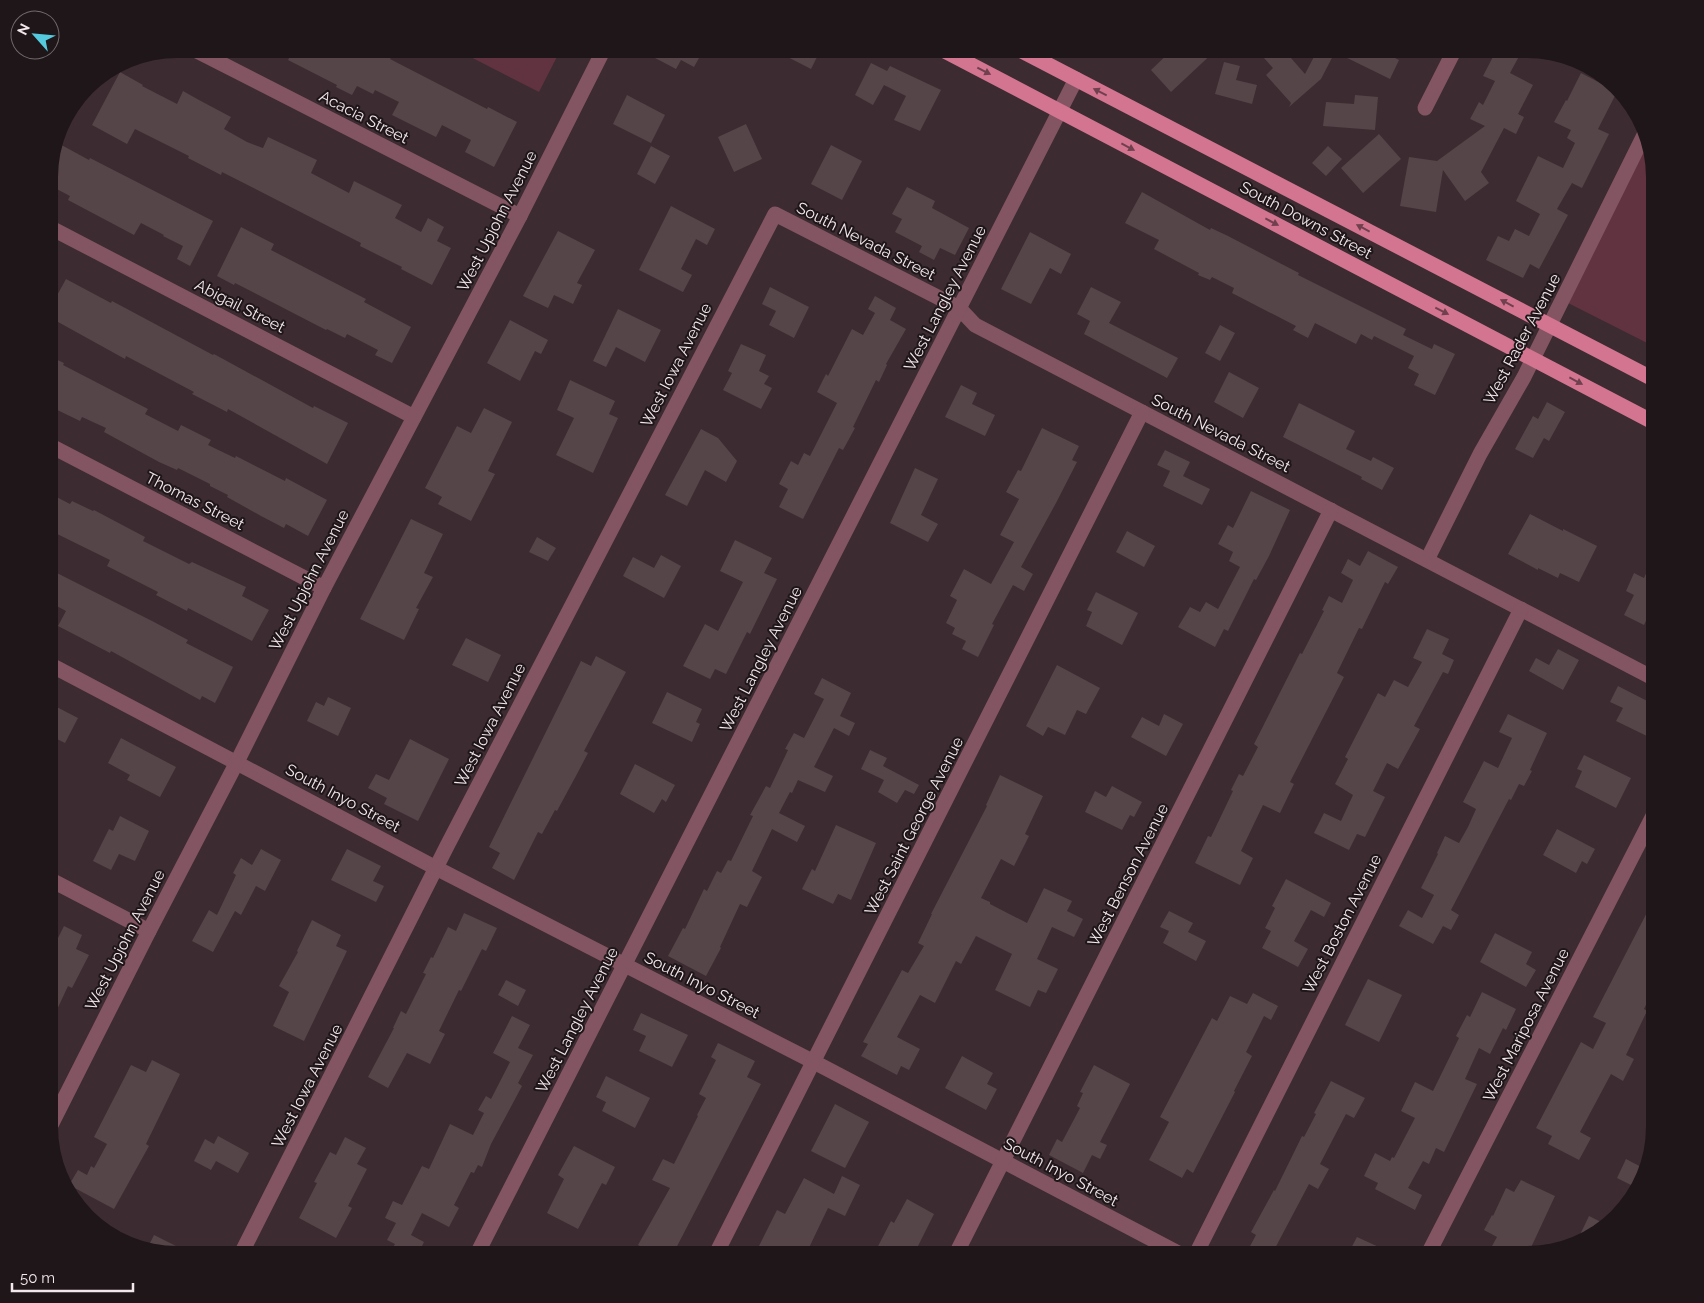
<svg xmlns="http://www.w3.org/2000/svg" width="1704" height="1303" font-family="Raleway,sans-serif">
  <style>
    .green { fill: #613240 }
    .building { fill: #554448 }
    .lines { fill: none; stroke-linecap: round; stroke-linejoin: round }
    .minor { stroke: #835462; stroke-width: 15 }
    .major { stroke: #d37491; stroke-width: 15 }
    .oneway { fill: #6f404e }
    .labels { text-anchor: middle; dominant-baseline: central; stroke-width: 4; stroke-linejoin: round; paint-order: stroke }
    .street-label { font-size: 16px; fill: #f3e8eb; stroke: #1e1618 }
  </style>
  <rect width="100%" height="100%" fill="#3c2b30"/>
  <!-- green -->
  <g class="green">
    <polygon points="455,49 561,49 539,92"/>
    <polygon points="1647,141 1655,176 1655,347 1566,302"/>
  </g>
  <!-- building -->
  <g class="building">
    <polygon points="294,49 379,49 392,56 390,59 487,109 488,107 517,122 494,167 465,152 471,140 442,125 436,137 392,115 399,102 375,90 373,94 357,86 352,95 336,87 337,85 288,60"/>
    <polygon points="638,49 704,49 694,67 681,60 676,69"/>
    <polygon points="772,49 821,49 811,69"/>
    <polygon points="1173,49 1217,49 1171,92 1151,70"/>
    <polygon points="1274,49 1283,49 1305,74 1318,49 1377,49 1399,60 1390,79 1335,52 1321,79 1289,107 1291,103 1266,75 1273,68 1264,58"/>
    <polygon points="1497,49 1523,49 1510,73 1533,85 1518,114 1524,117 1516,134 1504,128 1481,172 1489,183 1465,201 1443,170 1436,212 1400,206 1409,157 1437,161 1485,126 1470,119 1479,102 1483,105 1495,81 1483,76"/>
    <polygon points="1224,62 1240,66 1236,80 1257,85 1252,104 1215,94"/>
    <polygon points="871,63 887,71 890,66 941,90 920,131 894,120 906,96 884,85 873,105 855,95"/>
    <polygon points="120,72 143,85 142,86 177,104 183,91 199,100 231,117 224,129 247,142 263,148 268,137 317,160 311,173 349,193 354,181 402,205 395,218 421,232 428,218 444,227 437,241 451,248 432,285 401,269 402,267 360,246 361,243 222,172 221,175 188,158 189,156 135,129 127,144 92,125"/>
    <polygon points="1581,73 1606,86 1609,80 1618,90 1598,129 1609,134 1582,188 1572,183 1557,209 1568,215 1539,269 1530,264 1523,278 1486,260 1498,236 1509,241 1515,229 1529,236 1540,214 1516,201 1538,156 1563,168 1575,143 1567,138 1571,130 1554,122 1566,100 1567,101"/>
    <polygon points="627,95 665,115 651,143 613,124"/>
    <polygon points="1355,95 1378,97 1375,130 1323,126 1326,102 1354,104"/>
    <polygon points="746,124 762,159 734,172 718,137"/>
    <polygon points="1379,134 1401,159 1363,193 1341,168"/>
    <polygon points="56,142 89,160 90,158 213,221 190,266 177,259 183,246 163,236 164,235 141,223 134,235 68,200 70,196 49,185 49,168"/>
    <polygon points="831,145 862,161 842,200 811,184"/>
    <polygon points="651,146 670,156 655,184 637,174"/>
    <polygon points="1328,146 1342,159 1326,176 1312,163"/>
    <polygon points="907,187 935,201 932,208 969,228 955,255 940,248 934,260 919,252 922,246 895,232 902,219 892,214"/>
    <polygon points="1142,192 1210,230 1211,228 1228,236 1299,273 1298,275 1406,329 1403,335 1432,349 1434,344 1455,354 1435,395 1414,385 1419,374 1408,368 1414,356 1374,336 1372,340 1361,334 1356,344 1315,323 1308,338 1293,330 1296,326 1232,293 1234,288 1212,277 1210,280 1198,275 1199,273 1154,249 1159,240 1125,223"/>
    <polygon points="671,206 715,229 707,245 696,239 681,269 692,275 683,292 639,270"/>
    <polygon points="241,227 274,244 271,250 366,299 364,302 411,327 392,363 375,355 378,350 347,334 345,338 327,329 326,330 235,283 234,285 217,276"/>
    <polygon points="558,231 595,250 577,283 582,285 573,304 554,295 548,308 523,296"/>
    <polygon points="1030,232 1071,254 1061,274 1050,268 1031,304 1001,289"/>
    <polygon points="66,279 111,303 112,301 129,310 213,355 214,354 313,408 314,406 348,423 327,464 228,409 227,412 192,394 194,392 126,356 125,359 49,317 49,310"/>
    <polygon points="770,287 809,307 794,338 769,325 776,311 762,304"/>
    <polygon points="1091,287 1121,302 1109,323 1178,358 1167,378 1084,334 1090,321 1077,314"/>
    <polygon points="875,296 896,308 890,320 906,329 886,364 887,365 879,382 876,380 853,427 855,428 843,450 839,448 803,519 779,507 788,489 779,484 791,461 798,465 804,453 810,456 837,403 817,392 826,374 828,376 852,329 863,335 875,313 868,309"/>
    <polygon points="618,309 661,330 645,362 616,347 606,367 593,361"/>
    <polygon points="510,320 548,340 541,354 535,351 520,381 487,363"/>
    <polygon points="1220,325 1235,333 1220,361 1205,353"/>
    <polygon points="741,344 766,355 759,371 769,376 764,384 772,388 761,409 723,390 732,373 728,371"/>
    <polygon points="49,356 64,363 63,365 148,409 145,414 178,431 181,425 211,440 208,445 235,458 236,456 285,481 286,478 327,500 308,536 286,524 284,528 261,516 227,497 228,495 210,486 210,484 178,468 177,470 159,462 104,432 106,428 82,417 80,421 49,406"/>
    <polygon points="1229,372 1259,388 1243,418 1214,402"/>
    <polygon points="570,380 615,401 609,414 618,418 593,473 556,455 574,418 557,410"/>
    <polygon points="961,385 977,393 972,404 995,415 985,436 945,417"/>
    <polygon points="1547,402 1565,412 1549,441 1544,438 1533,458 1515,449 1533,416 1538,419"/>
    <polygon points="1299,403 1355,431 1346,449 1371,461 1373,457 1394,468 1382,490 1361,479 1362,477 1283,437"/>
    <polygon points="484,408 512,422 488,471 495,474 471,521 438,504 442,497 425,488 457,426 471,433"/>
    <polygon points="1042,428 1079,446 1072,460 1077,462 1056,503 1021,567 1033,574 1024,591 1013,585 992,624 994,625 978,657 962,649 966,641 952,634 955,628 946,623 957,600 950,596 964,569 991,584 1014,542 1000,535 1019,499 1006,492 1018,470 1021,471"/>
    <polygon points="701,429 718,438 737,461 726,482 705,470 687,506 665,495"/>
    <polygon points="1165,450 1190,462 1183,476 1210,489 1202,505 1163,486 1170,471 1157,465"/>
    <polygon points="915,468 938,479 921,515 938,524 928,542 890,523"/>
    <polygon points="1251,491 1290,510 1269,556 1256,580 1254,579 1228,631 1224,629 1215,647 1178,627 1190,607 1200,612 1206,602 1218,609 1240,567 1229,561 1233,552 1218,544 1228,525 1233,528"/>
    <polygon points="49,493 70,504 72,501 93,511 94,510 145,537 143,541 189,564 192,562 246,587 242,596 269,610 252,641 188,608 187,611 156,595 158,592 107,566 110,560 49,530"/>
    <polygon points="1530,514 1563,531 1563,529 1597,546 1579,582 1560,573 1558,578 1538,568 1538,570 1508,554"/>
    <polygon points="411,519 443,534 424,573 433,577 416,608 419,609 404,640 360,619"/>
    <polygon points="1127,531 1155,546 1144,567 1116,552"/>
    <polygon points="537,537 556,548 548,561 529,552"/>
    <polygon points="735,540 772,558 764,573 777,579 750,634 747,632 726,674 715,669 710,679 683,666 705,624 718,631 743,582 720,571"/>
    <polygon points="1368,551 1398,567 1388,584 1385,582 1362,629 1359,628 1337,673 1344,677 1290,782 1294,784 1280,813 1263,805 1241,851 1253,858 1240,885 1195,863 1208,836 1211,837 1233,791 1231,790 1239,774 1243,776 1258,747 1254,744 1300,653 1302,654 1324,611 1322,610 1329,596 1342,603 1353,580 1341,573 1348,559 1360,566"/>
    <polygon points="661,555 681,566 664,598 623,576 633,557 654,568"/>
    <polygon points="1655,555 1655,602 1644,625 1624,615 1634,595 1626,591 1634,573 1644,578"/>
    <polygon points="49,569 154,622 188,640 186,643 233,667 215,703 202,696 200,700 111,651 110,653 58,626 66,611 49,602"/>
    <polygon points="1096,592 1138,613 1122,645 1086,626 1092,612 1087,610"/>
    <polygon points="1427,629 1449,639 1442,654 1454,660 1448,674 1443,672 1414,726 1420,729 1398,769 1387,763 1373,791 1385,797 1365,837 1357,834 1349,850 1314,833 1324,813 1341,821 1353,795 1335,784 1348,759 1345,757 1378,693 1385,697 1394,680 1408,687 1422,662 1413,658"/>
    <polygon points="466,638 501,655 488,682 452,665"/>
    <polygon points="1558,649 1579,660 1563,690 1529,671 1536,658 1549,665"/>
    <polygon points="596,656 626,672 584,751 588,753 577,774 557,811 555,810 542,834 538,832 514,880 492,868 500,853 489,847 581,661 591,666"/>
    <polygon points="1057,665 1100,688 1086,714 1077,710 1065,735 1048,727 1043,736 1026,726"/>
    <polygon points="822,678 851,693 840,716 855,723 849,736 834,728 814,767 833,776 825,792 798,780 792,793 790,792 779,813 805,826 797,842 772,829 752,871 762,877 747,907 740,904 720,947 721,948 706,976 668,956 683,928 685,929 704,889 707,891 717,871 721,873 728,860 731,861 753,816 750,815 766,786 770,788 788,750 785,749 794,733 804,738 824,699 814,694"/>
    <polygon points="1618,686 1655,705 1655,729 1651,738 1616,721 1623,708 1610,702"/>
    <polygon points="667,692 702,709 696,722 700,724 692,742 652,723"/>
    <polygon points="328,697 351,708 338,736 307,721 316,702 324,706"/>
    <polygon points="49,703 78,718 65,743 49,735"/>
    <polygon points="1164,714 1183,724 1166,756 1131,737 1142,717 1159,726"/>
    <polygon points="1508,714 1547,733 1530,770 1532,771 1524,786 1519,784 1511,800 1509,799 1451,910 1459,915 1451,930 1443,926 1433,944 1399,926 1408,910 1422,918 1434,895 1421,888 1438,854 1437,853 1445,836 1459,843 1468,827 1476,809 1463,802 1484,761 1498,768 1512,738 1499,732"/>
    <polygon points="121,738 176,767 160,797 127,780 130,775 108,763"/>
    <polygon points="410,739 449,759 418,821 384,804 387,798 368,788 376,774 389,780"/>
    <polygon points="870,750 887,758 883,766 919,785 914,794 905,790 897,803 878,792 884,780 861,769"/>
    <polygon points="1584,755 1631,778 1616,808 1575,787 1582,771 1577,769"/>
    <polygon points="635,764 675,785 666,802 662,799 654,813 620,794"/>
    <polygon points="1000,775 1043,796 1025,834 1029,836 1014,866 1001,859 981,898 990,902 990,904 1027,923 1044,888 1072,901 1067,911 1083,919 1074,937 1052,927 1037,959 1058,969 1046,993 1038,990 1030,1007 995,990 1012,954 976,936 961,964 956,961 935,1003 920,995 897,1037 920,1049 909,1070 901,1066 897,1075 861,1056 868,1044 863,1042 902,970 908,973 924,946 918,943 932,914 931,914 987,806 986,805"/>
    <polygon points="1112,786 1142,802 1134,817 1130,815 1122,830 1085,812 1095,791 1106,797"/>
    <polygon points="120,816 149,831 135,861 119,854 111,870 93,861 109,829 113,831"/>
    <polygon points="836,825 876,843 851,900 838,894 833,904 802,889 812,869 815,871"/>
    <polygon points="1557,829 1595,849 1587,864 1582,861 1576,873 1543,855"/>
    <polygon points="261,849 281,860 265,891 256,886 241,915 235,911 213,952 192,941 209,910 217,915 236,875 233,873 241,858 252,865"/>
    <polygon points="347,849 381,866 373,881 384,886 376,902 331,880"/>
    <polygon points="1286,879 1331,903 1324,917 1311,910 1294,941 1308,949 1298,967 1262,948 1271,931 1265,928 1275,908 1272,906"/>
    <polygon points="1655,897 1655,986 1644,1009 1647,1011 1626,1055 1634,1059 1623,1081 1611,1074 1580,1132 1591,1138 1579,1160 1548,1144 1552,1136 1536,1128 1581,1042 1593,1049 1606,1023 1593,1017"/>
    <polygon points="1169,911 1193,923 1188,932 1206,941 1196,961 1163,943 1169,931 1160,927"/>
    <polygon points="464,913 497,928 486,951 482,949 461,991 459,990 439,1031 445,1034 430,1064 407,1053 388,1088 368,1077 394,1028 393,1028 401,1011 406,1014 426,974 423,973 431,957 433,958 448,927 456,931"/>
    <polygon points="312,920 341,935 336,946 347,951 304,1041 273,1026 289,992 279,986 298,952 297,951"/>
    <polygon points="64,926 82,935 76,949 89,955 72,988 68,986 49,1027 49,956"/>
    <polygon points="1495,933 1532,952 1526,964 1536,970 1526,987 1480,962"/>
    <polygon points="1368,979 1402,995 1379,1042 1345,1025"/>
    <polygon points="506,980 526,990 518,1006 498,995"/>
    <polygon points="1482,992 1516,1009 1506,1030 1503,1028 1490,1054 1479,1048 1465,1079 1477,1084 1444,1152 1436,1148 1429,1164 1423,1161 1408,1188 1422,1195 1415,1210 1375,1189 1378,1183 1364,1176 1375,1153 1390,1161 1392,1157 1394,1158 1415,1118 1401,1111 1415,1082 1433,1091 1459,1038 1456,1036 1467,1015 1470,1017"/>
    <polygon points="1253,993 1278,1006 1271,1020 1264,1016 1246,1052 1252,1056 1234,1091 1235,1092 1193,1173 1187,1169 1182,1178 1149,1160 1169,1122 1160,1117 1212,1018 1217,1021 1230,996 1247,1004"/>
    <polygon points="641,1013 688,1035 672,1067 639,1051 646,1036 633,1030"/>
    <polygon points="512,1016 530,1025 518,1048 533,1055 518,1083 522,1086 491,1144 482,1167 478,1165 474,1173 471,1172 454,1205 459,1208 449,1227 422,1213 411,1235 424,1242 418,1254 389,1254 395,1244 387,1240 396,1223 385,1218 393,1201 402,1205 422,1166 429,1169 450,1124 473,1135 484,1113 478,1110 486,1096 491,1099 510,1062 493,1053"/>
    <polygon points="718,1043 755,1061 747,1077 761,1084 673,1254 655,1254 638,1245 670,1188 652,1180 663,1159 674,1164 698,1116 697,1115 706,1098 699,1094 716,1060 711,1057"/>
    <polygon points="962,1056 993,1073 987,1084 997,1089 986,1110 945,1088"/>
    <polygon points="152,1060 180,1074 146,1144 149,1146 114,1209 69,1185 78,1170 87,1175 91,1166 94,1168 107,1144 94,1137 131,1065 146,1072"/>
    <polygon points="1094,1065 1130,1084 1100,1142 1107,1145 1100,1159 1092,1155 1083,1173 1049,1155 1057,1139 1062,1142 1080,1108 1077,1106 1083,1093 1080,1092"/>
    <polygon points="606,1076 650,1098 635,1128 602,1111 606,1102 596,1097"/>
    <polygon points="1331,1081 1365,1098 1354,1118 1346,1114 1320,1164 1329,1169 1318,1189 1309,1184 1272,1254 1260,1254 1249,1248 1256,1235 1251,1232 1274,1190 1275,1191 1302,1136 1304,1137 1316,1114 1314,1113"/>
    <polygon points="835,1104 869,1122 845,1168 811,1151"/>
    <polygon points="218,1136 249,1153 238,1173 216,1161 211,1170 194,1161 205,1139 214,1144"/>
    <polygon points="345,1137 366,1148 357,1164 367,1169 348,1206 352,1208 336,1238 299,1218 317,1183 314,1182 330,1152 336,1155"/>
    <polygon points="574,1146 615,1167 606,1185 602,1183 578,1229 547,1213 564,1179 558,1175"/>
    <polygon points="1626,1159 1647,1170 1637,1188 1617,1178"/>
    <polygon points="842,1176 860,1185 845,1216 828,1208 806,1254 755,1254 777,1210 785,1214 804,1178 834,1194"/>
    <polygon points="1521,1180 1555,1196 1528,1254 1508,1254 1492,1246 1497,1237 1484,1230 1492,1215 1493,1216 1506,1188 1514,1192"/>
    <polygon points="907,1199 934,1214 914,1254 874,1254 891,1221 894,1223"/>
    <polygon points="1589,1216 1605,1224 1584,1241 1576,1243"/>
    <polygon points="154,1235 192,1254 176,1254 147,1249"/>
    <polygon points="1357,1237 1394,1254 1348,1254"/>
  </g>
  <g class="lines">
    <!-- minor -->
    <g class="minor">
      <polyline points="193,49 520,216"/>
      <polyline points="1425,108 1455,49"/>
      <polyline points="49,227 414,417"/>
      <polyline points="49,445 324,588"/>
      <polyline points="1427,560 1480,454 1524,377 1645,133"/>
      <polyline points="49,664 436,868 814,1062 1180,1254"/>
      <polyline points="49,879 149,931"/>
      <polyline points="49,1129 149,931 237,762 324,588 520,216 604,49"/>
      <polyline points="241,1254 447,846 775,214 959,308 975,325 1655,679"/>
      <polyline points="477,1254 1076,79"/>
      <polyline points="716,1254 1142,412"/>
      <polyline points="956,1254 1331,510"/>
      <polyline points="1196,1254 1521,609"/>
      <polyline points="1428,1254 1655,812"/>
    </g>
    <!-- major -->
    <g class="major">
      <polyline points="941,49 1655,423"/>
      <polyline points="1018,49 1655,380"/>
    </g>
  </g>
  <!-- one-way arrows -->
  <defs><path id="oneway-solid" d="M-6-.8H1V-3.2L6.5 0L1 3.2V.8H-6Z" transform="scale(1.25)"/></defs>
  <g class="oneway">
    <use href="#oneway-solid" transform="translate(984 71) rotate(27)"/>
    <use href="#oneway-solid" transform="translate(1100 92) rotate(-153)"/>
    <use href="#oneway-solid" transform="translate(1128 147) rotate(28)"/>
    <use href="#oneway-solid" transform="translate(1272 222) rotate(28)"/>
    <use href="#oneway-solid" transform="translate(1363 228) rotate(-152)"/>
    <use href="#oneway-solid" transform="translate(1507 303) rotate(-152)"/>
    <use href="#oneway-solid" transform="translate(1442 311) rotate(27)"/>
    <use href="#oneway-solid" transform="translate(1576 381) rotate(28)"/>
  </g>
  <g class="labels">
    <!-- street labels -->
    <g class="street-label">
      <text transform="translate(364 117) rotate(27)">Acacia Street</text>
      <text transform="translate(1306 220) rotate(28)">South Downs Street</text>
      <text transform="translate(497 221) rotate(-63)">West Upjohn Avenue</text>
      <text transform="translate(866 241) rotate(27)">South Nevada Street</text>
      <text transform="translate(945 298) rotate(-63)">West Langley Avenue</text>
      <text transform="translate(240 306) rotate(27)">Abigail Street</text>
      <text transform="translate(1522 339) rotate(-62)">West Rader Avenue</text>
      <text transform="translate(676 365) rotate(-63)">West Iowa Avenue</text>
      <text transform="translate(1221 433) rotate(27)">South Nevada Street</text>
      <text transform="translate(195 501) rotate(27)">Thomas Street</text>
      <text transform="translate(309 580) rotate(-63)">West Upjohn Avenue</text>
      <text transform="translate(761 659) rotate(-63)">West Langley Avenue</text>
      <text transform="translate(490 725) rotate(-63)">West Iowa Avenue</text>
      <text transform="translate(343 798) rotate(28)">South Inyo Street</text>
      <text transform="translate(914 826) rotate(-63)">West Saint George Avenue</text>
      <text transform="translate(1128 875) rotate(-63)">West Benson Avenue</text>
      <text transform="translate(1342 924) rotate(-63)">West Boston Avenue</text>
      <text transform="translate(125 940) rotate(-63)">West Upjohn Avenue</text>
      <text transform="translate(702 985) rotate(27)">South Inyo Street</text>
      <text transform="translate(577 1020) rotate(-63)">West Langley Avenue</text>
      <text transform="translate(1526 1025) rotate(-63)">West Mariposa Avenue</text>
      <text transform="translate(307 1086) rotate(-63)">West Iowa Avenue</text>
      <text transform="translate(1061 1172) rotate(28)">South Inyo Street</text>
    </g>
  </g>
  <!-- crop -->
  <path d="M0 0H1704V1303H0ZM177 58H1527A119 119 0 0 1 1646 177V1127A119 119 0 0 1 1527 1246H177A119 119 0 0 1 58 1127V177A119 119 0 0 1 177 58Z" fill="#1e1618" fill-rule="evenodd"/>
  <!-- north arrow -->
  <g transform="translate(35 35) rotate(297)"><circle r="24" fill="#1e1618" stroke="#736a6c"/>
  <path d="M0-4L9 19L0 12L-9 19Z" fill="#55cade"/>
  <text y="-8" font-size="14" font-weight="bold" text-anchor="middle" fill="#f3e8eb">N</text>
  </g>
  <!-- scale -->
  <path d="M12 1283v8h121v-8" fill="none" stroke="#f3e8eb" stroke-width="2.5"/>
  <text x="20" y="1283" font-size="15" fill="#f3e8eb" stroke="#1e1618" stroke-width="4" paint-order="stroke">50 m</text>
</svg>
